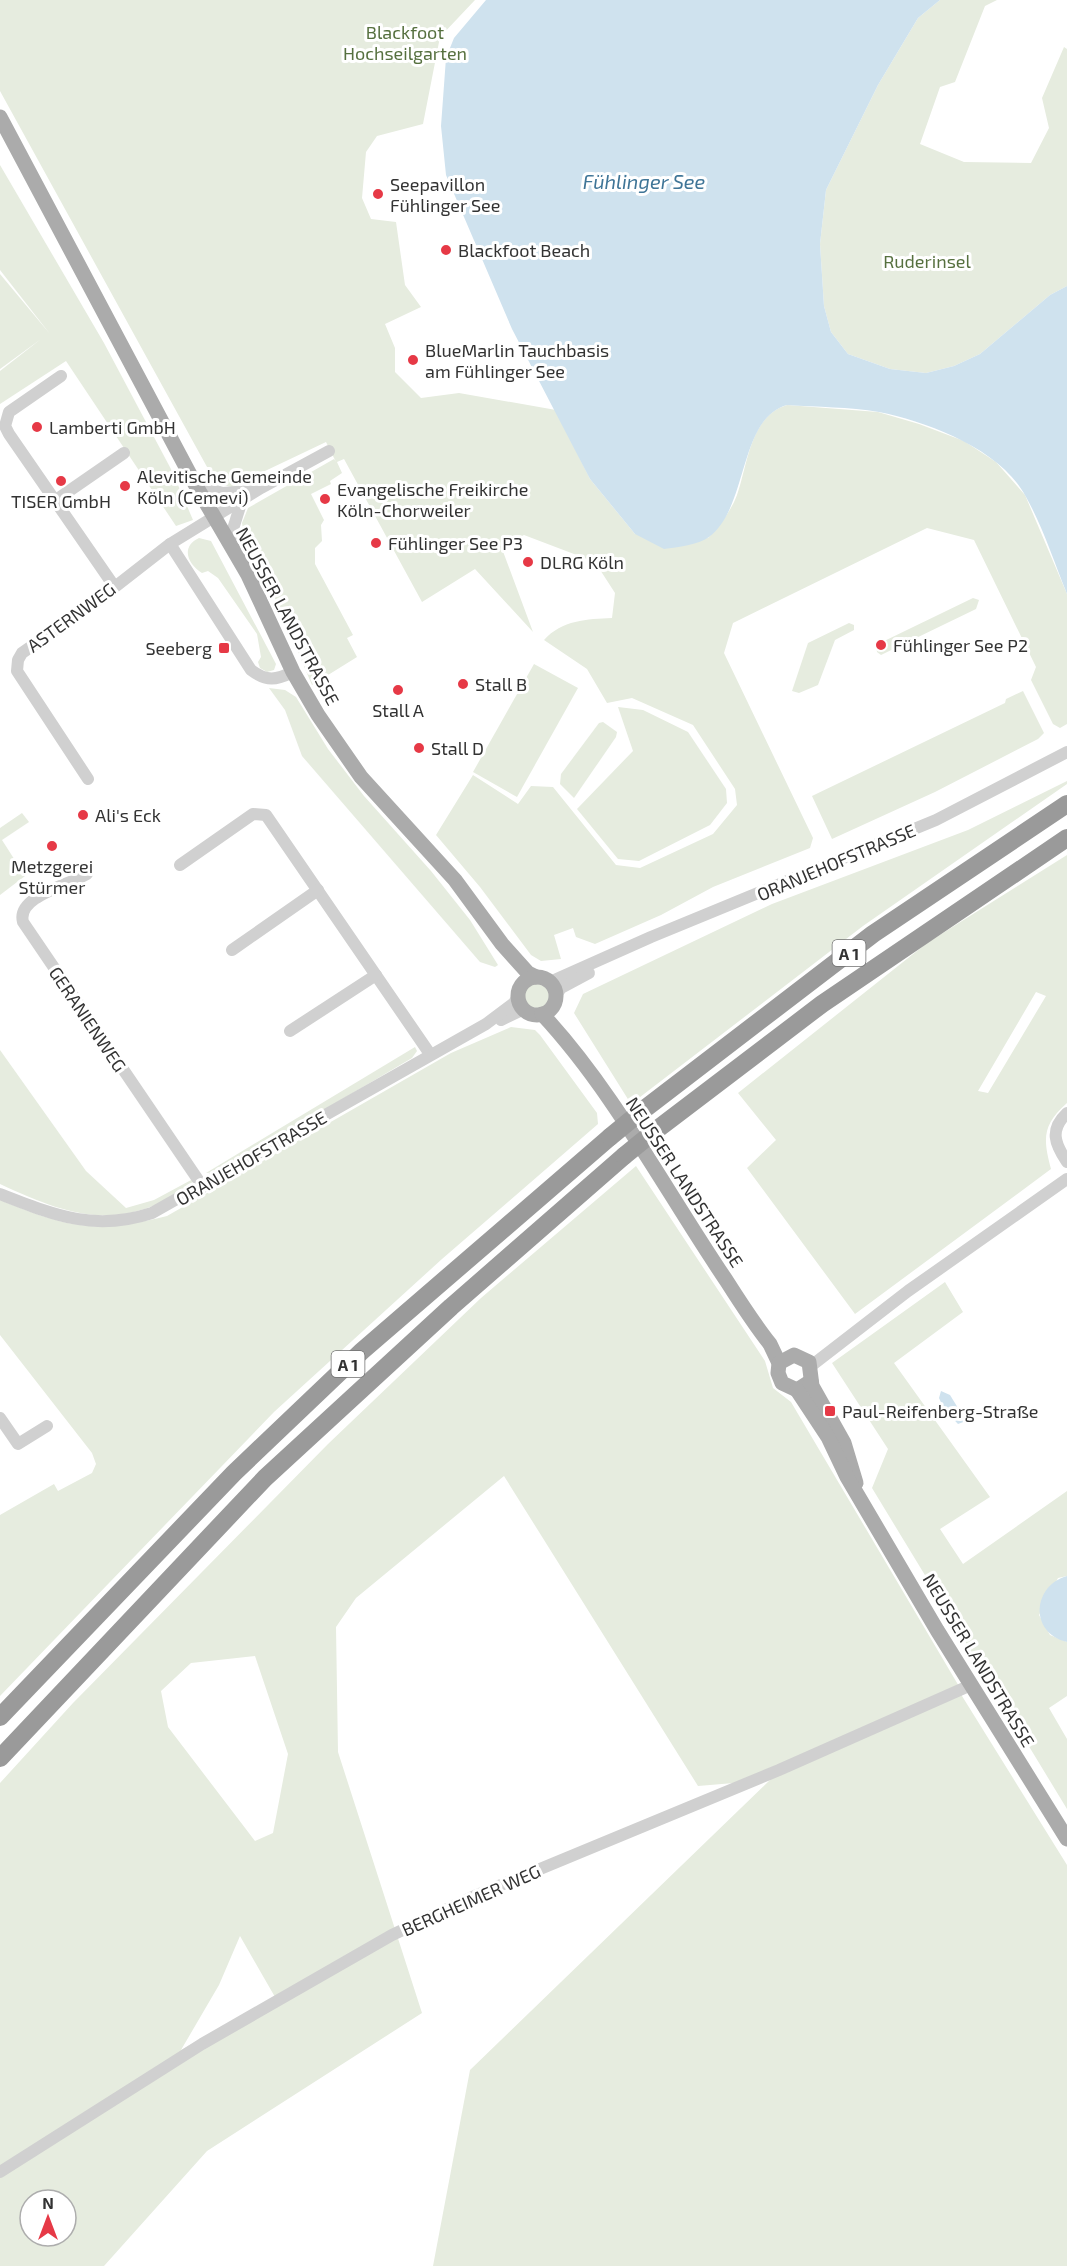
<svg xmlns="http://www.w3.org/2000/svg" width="1067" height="2266" font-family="'Exo 2',sans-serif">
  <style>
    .green { fill: #e6ecdf; fill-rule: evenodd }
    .water { fill: #cfe2ee }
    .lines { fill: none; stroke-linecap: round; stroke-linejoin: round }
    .minor { stroke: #d0d0d0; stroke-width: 12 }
    .major { stroke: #ababab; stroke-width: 15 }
    .highway { stroke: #9a9a9a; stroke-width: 18 }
    .highway-bridge { stroke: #9a9a9a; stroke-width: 18 }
    .poi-dot { fill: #e63946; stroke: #fff; stroke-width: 2 }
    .labels { text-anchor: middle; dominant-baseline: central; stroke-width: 6; stroke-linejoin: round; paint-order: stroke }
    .shield { fill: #fff; stroke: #707070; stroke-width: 1.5 }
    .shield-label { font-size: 16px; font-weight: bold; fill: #333 }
    .park-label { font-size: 18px; fill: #56703f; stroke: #fff }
    .poi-label { font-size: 18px; fill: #333; stroke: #fff; text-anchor: start }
    .street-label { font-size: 18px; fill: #333; stroke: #fff }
    .water-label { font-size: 20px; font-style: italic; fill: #3f7597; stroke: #fff }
  </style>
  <rect width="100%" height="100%" fill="#fff"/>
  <!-- green -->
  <g class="green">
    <path d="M0,0H475L440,37L423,124L377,136L366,152L362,198L371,219L396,222L405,285L421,307L385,324L395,348V372L421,398L459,393L556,410L590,479L635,534L708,538C720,525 731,511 737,495C748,464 750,416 787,405L878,412L919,424L964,441L996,462L1025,495L1067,594V724L1060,728L1053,724L1031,680L1036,667L974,540L927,528L733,623L724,653L813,838L810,848L713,887L661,915L595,944L576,937L573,928L554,935L561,959L541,961L531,955L480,887L436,835L473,775L518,804L531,786L553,787L616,865L640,868L713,834L737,805L735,789L693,725L632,698L607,703L587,669L544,640C562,620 587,619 612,618L615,593L595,562L524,535L501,546L533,632L475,569L422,602L344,459L337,462L342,473L330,481L331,484L311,494L324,520L321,525L322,541L315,548V564L353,635L347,638L357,657L312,685L270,587L245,540L242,523L248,508L334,459L336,462L326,442L265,471L236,488L223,485L212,476L0,91Z"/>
    <polygon points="940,0 997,0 985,6 955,82 940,87 920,144 964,162 1031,163 1049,128 1042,98 1064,47 1067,49 1067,286 1050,295 980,354 954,366 926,373 890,369 848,354 831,332 824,306 820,244 826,190 878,85 918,18"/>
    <polygon points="0,165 104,343 172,471 193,520 176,526 66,361 0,404 0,371 41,339 0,369 0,274 50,334 0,270"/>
    <path d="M199,538L211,541L276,664L274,670L267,672L260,668L258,662L261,657L257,634L218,578L208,571L202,573C188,564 180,547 199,538Z"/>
    <polygon points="973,598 979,600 976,609 881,655 877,652 876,645"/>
    <polygon points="849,623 854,625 854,630 835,640 818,685 799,693 792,691 808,643"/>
    <polygon points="534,664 578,688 517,797 473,772"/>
    <polygon points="269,688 285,690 296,697 328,749 364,796 431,871 470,920 498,965 495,967 480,962 302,756 285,710"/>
    <polygon points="1023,691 1044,733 1038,739 935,792 832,839 812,796 1005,703 1006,699"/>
    <polygon points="618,707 643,710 688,732 726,789 727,803 710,825 639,861 618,859 577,809 633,751"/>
    <polygon points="603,722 617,732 616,737 574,798 560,784 561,774 599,723"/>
    <polygon points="1067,781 1067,784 863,926 631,1104 574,1013 583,994 772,904 968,830"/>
    <polygon points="22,813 29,822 2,840 25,876 0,895 0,828"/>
    <path d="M1067,855V1103C1042,1125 1043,1139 1051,1169L855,1314L747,1168L776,1140L738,1093L927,943ZM1036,992L1046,996L988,1093L978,1091Z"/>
    <circle cx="537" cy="996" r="12"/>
    <path d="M511,1027L535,1030L540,1035L597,1113L598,1124L442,1259L274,1412L0,1696V1515L54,1484L58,1491L92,1473L96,1464L92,1453L0,1335V1200C69,1228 94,1234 167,1216L451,1053Z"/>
    <polygon points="415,1047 417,1051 412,1058 219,1172 206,1173"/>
    <path d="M0,1050L86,1171L126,1208L154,1200L193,1179L192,1186C119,1232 73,1218 0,1184Z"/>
    <path d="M636,1166L765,1361L773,1388L791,1402L960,1688L962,1696L1067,1865V2266H433L470,2070L770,1780L698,1786L504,1476L356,1598L336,1627L338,1752L422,2013L207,2151L104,2266H0V1783L73,1703L328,1444L481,1298ZM255,1656L288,1754L273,1833L255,1841L168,1727L161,1691L191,1663ZM240,1936L275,1997L181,2050L219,1985ZM30,2200H66V2236H30Z"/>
    <polygon points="945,1282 963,1312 894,1363 990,1497 940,1529 963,1564 1067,1491 1067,1576 1058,1578 1039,1615 1050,1635 1067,1642 1067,1696 1049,1708 1067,1739 1067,1809 872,1488 888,1449 832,1363"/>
  </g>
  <!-- water -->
  <g class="water">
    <path d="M486,0H940L918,18L878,85L826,190L820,244L824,306L831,332L848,354L890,369L926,373L954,366L980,354L1050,295L1067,286V594C1054,562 1043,527 1026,497C1001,449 928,422 879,412C849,407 817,407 787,405C738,419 749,507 709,537C698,545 678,547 664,549L635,534L590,479L512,329L446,175L441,126L446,58L454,38Z"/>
    <polygon points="941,1391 950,1395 966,1421 958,1424 944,1409 939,1398"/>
    <path d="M1067,1576V1642C1029,1633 1032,1586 1067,1576Z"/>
  </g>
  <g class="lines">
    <!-- minor -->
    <g class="minor">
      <polyline points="61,376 9,412 5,426 9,434 114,586"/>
      <polyline points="195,484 222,493 251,491"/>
      <polyline points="56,500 124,453"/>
      <path d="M170,544L251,670C267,682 276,680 293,672"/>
      <polyline points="231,547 233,529 242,500"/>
      <polyline points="88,779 17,671 18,660 22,653 102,597 170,544 261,488 329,451"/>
      <polyline points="180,865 253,814 266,815 430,1054"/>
      <path d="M87,874C70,885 16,896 23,922L203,1187"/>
      <polyline points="232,950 318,890"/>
      <polyline points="550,982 651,937 936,820 1067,752"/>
      <polyline points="556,995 561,988 589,973"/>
      <polyline points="501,1020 524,1009"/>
      <polyline points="290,1031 376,975"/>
      <path d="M1067,1113C1049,1130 1055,1144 1067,1162"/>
      <path d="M0,1194C54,1215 94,1232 152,1213L486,1024L514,1003L518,996"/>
      <polyline points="811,1366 908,1291 1067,1179"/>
      <polyline points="0,1418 18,1444 47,1426"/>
      <polyline points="0,2172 202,2044 392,1935 477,1895 779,1770 971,1685"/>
    </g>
    <!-- major -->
    <g class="major">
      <polyline points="0,117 195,484 248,575 293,672 318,715 361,777 455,880 502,944 528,973 536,977"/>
      <circle cx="537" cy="996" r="19"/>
      <path d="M542,1014C613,1090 667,1193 726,1280C740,1302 754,1324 770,1344L779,1363L778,1373L782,1383L797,1390L811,1381"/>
      <polyline points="779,1363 794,1355 809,1362 812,1386 844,1443 856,1483"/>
      <polyline points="797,1390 828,1437 847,1477 937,1630 1067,1839"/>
    </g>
    <!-- highway -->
    <g class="highway">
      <polyline points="638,1114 873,934 1067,804"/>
      <polyline points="651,1134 822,1004 1067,838"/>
      <polyline points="0,1717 234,1473 362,1351 610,1137"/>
      <polyline points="0,1758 265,1478 451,1307 624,1156"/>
    </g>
    <!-- highway-bridge -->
    <g class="highway-bridge">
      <polyline points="610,1137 638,1114"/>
      <polyline points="624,1156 651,1134"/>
    </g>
  </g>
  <!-- markers -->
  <g class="poi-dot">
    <circle cx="378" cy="194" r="6"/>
    <circle cx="446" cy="250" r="6"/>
    <circle cx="413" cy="360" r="6"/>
    <circle cx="37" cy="427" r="6"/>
    <circle cx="61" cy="481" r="6"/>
    <circle cx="125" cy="486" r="6"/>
    <circle cx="325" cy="499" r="6"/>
    <circle cx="376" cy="543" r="6"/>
    <circle cx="528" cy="562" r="6"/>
    <circle cx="881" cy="645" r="6"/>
    <rect x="218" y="642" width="12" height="12" rx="3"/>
    <circle cx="463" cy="684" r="6"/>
    <circle cx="398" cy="690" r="6"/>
    <circle cx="419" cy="748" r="6"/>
    <circle cx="83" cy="815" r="6"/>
    <circle cx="52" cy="846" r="6"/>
    <rect x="824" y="1405" width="12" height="12" rx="3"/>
  </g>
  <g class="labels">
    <!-- shield labels -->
    <g class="shield">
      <rect x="832.5" y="940" width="33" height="26" rx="4.5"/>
      <rect x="331.5" y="1351" width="33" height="26" rx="4.5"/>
    </g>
    <g class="shield-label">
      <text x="849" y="953">A 1</text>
      <text x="348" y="1364">A 1</text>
    </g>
    <!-- park labels -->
    <g class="park-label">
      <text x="405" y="32">Blackfoot<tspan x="405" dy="21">Hochseilgarten</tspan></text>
      <text x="927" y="261">Ruderinsel</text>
    </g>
    <!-- poi labels -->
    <g class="poi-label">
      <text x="390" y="184">Seepavillon<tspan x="390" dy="21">Fühlinger See</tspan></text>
      <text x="458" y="250">Blackfoot Beach</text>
      <text x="425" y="350">BlueMarlin Tauchbasis<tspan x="425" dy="21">am Fühlinger See</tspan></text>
      <text x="49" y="427">Lamberti GmbH</text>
      <text x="137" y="476">Alevitische Gemeinde<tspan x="137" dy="21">Köln (Cemevi)</tspan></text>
      <text x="337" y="489">Evangelische Freikirche<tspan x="337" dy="21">Köln-Chorweiler</tspan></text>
      <text x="61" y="501" text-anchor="middle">TISER GmbH</text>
      <text x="388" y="543">Fühlinger See P3</text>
      <text x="540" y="562">DLRG Köln</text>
      <text x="893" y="645">Fühlinger See P2</text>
      <text x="212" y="648" text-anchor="end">Seeberg</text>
      <text x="475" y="684">Stall B</text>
      <text x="398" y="710" text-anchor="middle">Stall A</text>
      <text x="431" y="748">Stall D</text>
      <text x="95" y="815">Ali's Eck</text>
      <text x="52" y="866" text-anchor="middle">Metzgerei<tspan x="52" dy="21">Stürmer</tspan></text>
      <text x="842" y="1411">Paul-Reifenberg-Straße</text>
    </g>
    <!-- street labels -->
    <g class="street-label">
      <text transform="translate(288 616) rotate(62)">NEUSSER LANDSTRASSE</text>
      <text transform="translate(71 617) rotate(-36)">ASTERNWEG</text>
      <text transform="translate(836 862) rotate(-23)">ORANJEHOFSTRASSE</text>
      <text transform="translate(88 1019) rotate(56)">GERANIENWEG</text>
      <text transform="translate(251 1158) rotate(-30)">ORANJEHOFSTRASSE</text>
      <text transform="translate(685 1182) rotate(57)">NEUSSER LANDSTRASSE</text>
      <text transform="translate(979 1660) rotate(59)">NEUSSER LANDSTRASSE</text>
      <text transform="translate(471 1900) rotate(-24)">BERGHEIMER WEG</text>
    </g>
    <!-- water labels -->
    <g class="water-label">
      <text x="644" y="181">Fühlinger See</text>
    </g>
  </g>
  <!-- north arrow -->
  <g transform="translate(48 2218)"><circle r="28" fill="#ffffff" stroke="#adadad" stroke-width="1.5"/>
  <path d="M0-4.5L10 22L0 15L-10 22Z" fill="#e63946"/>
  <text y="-9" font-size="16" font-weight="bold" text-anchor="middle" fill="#333333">N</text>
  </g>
</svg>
